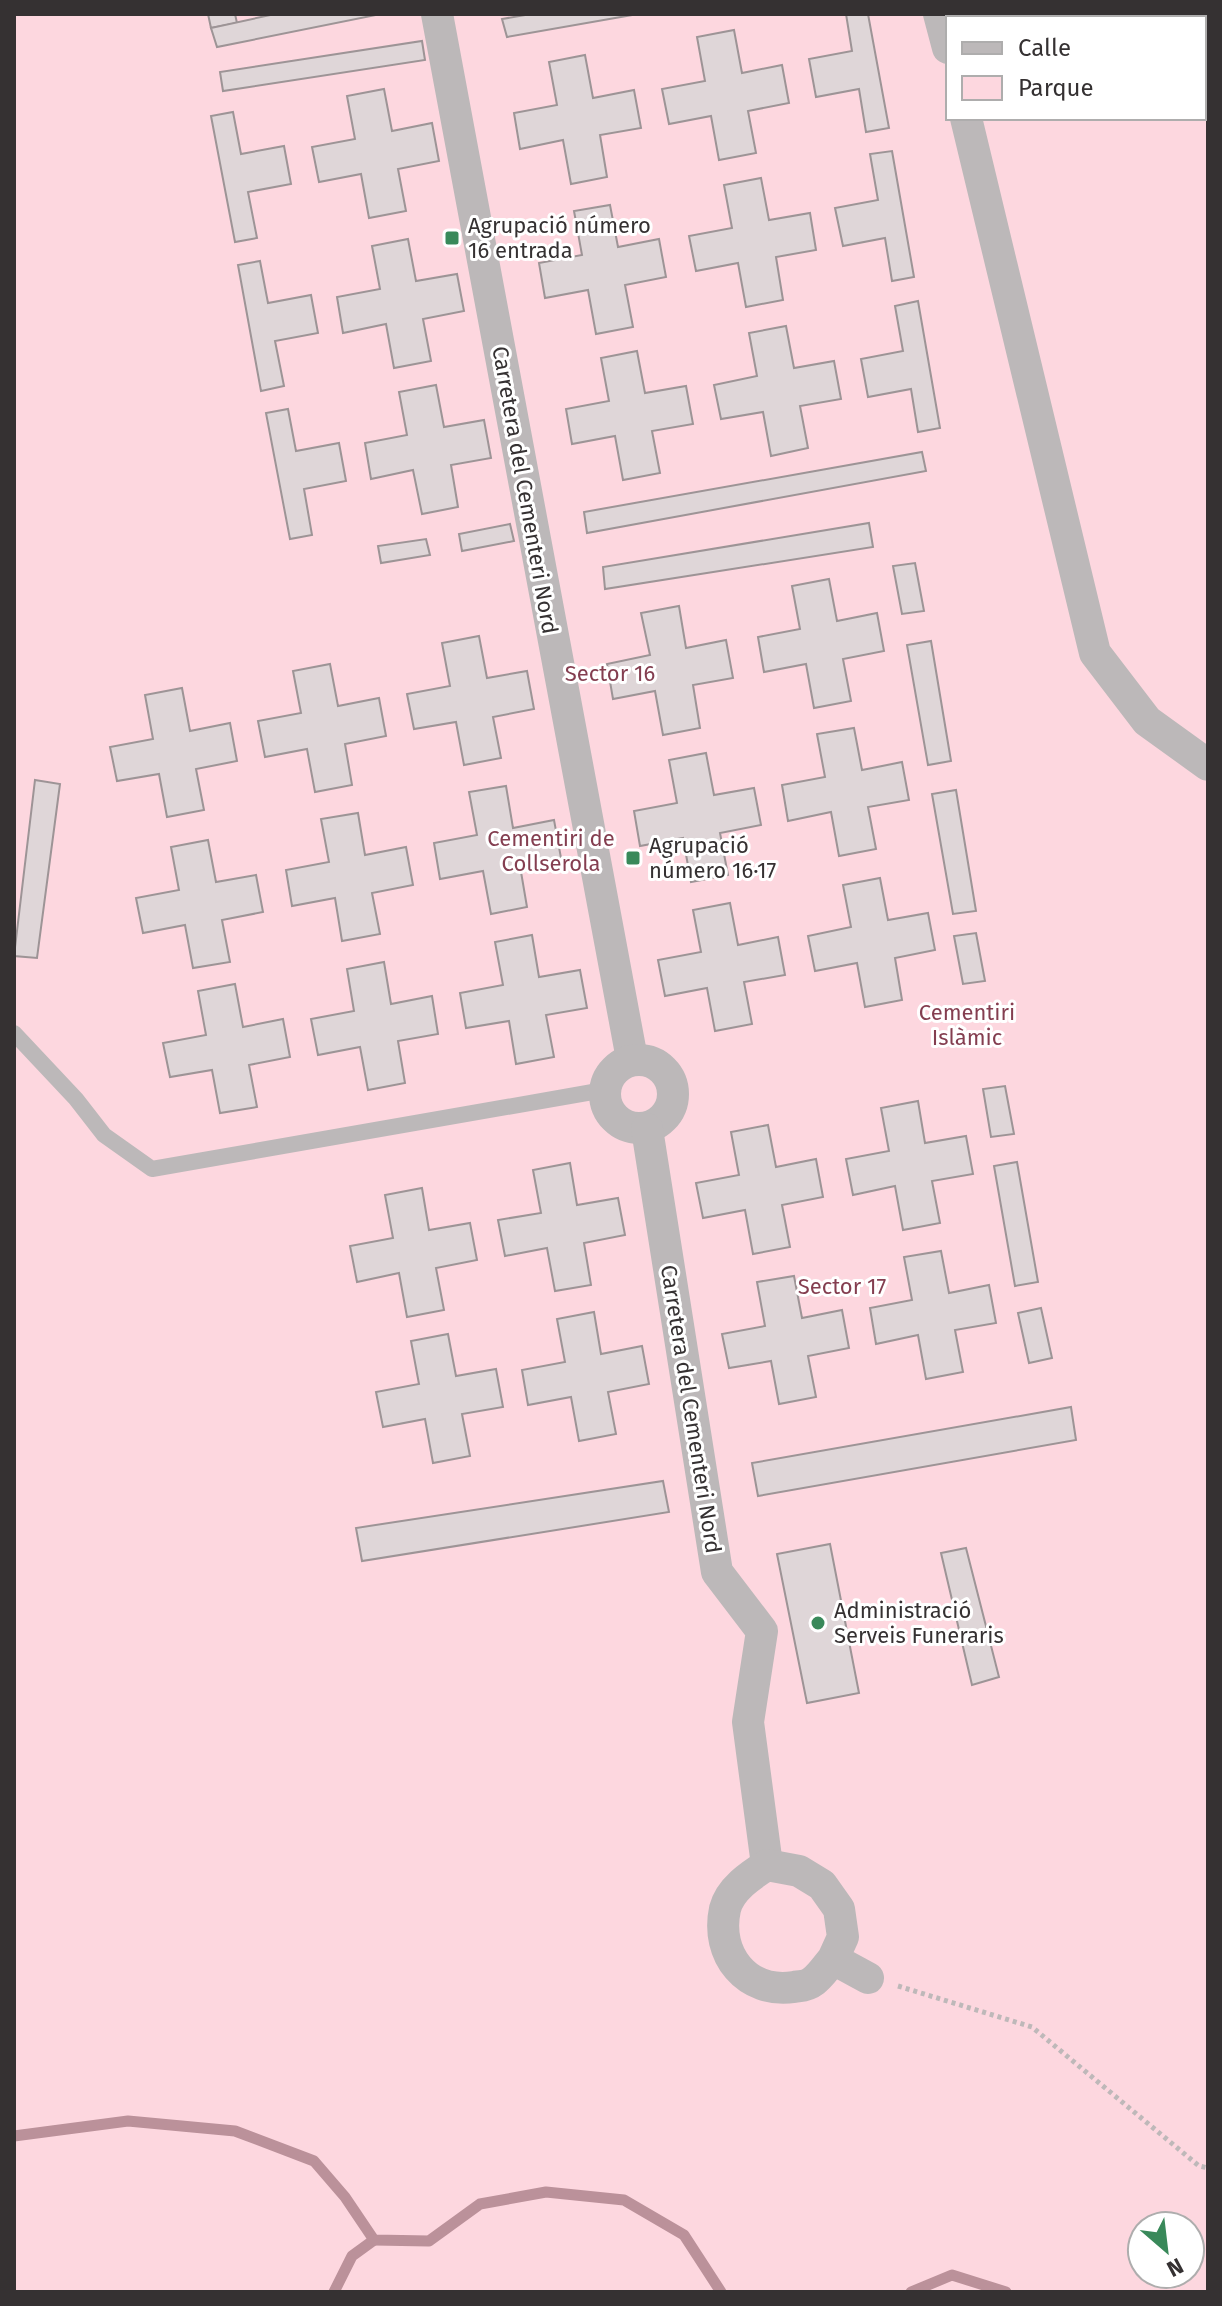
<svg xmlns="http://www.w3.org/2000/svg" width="1222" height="2306" font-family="'Fira Sans',sans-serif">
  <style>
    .green { fill: #fdd7df; fill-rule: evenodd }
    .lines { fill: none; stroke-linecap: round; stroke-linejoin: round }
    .stream { stroke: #bb919a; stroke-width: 11 }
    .building { fill: #dfd6d8; stroke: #9d9496; stroke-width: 2 }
    .path { stroke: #beb8b9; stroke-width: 5; stroke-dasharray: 4 4; stroke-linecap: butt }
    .service { stroke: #bcb8b9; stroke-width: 16 }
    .minor { stroke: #bcb8b9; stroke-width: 32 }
    .poi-dot { fill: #39895a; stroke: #fff; stroke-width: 3 }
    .labels { text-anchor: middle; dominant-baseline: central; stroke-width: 6; stroke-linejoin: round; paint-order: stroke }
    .poi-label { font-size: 22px; fill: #353132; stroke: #fff; text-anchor: start }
    .street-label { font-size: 22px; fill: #353132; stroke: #fff }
    .park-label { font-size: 22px; fill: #843e50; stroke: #fff }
  </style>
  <rect width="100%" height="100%" fill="#fef7f8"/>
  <!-- green -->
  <path class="green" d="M14,14H1208V2292H14ZM948,18H1204V118H948ZM1142,2226H1190V2274H1142Z"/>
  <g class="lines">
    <!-- stream -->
    <g class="stream">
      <polyline points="14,2136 128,2121 235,2131 314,2161 345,2197 374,2240 429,2241 480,2204 546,2192 624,2200 684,2235 721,2292"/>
      <polyline points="334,2292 352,2256 374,2240"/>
      <polyline points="911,2292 952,2275 1006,2292"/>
    </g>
  </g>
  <!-- building -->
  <g class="building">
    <polygon points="208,14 235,14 237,23 211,28"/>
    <polygon points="275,14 376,14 376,15 217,47 211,28"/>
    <polygon points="531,14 638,14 507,37 502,19"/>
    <polygon points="846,14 868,14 889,128 866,132 859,89 816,97 809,59 852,51"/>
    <polygon points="734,30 742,73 782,65 789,103 748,111 756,153 719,160 711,116 669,124 662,89 705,81 697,37"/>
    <polygon points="422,41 425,60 223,91 220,72"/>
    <polygon points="585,55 593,98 634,90 641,128 600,135 607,177 571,184 563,140 520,149 514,113 557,105 549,62"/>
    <polygon points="384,89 392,131 432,123 439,161 398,169 406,211 369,218 361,174 319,182 312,147 355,139 347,96"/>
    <polygon points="233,112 241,154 284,146 291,184 248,192 257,238 235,242 211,116"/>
    <polygon points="892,151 914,277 892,281 885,238 843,246 835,208 878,200 870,154"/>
    <polygon points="761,178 769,220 810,213 816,250 776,257 783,300 746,307 738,263 696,271 689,236 732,228 724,185"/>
    <polygon points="610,205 618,247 659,239 666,277 625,285 633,327 596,334 588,290 545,298 539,263 582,255 574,211"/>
    <polygon points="408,239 416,281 457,274 464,311 423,319 431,361 394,368 386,324 343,333 337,297 380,289 372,246"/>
    <polygon points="260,261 268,303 311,295 318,333 275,341 284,386 261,391 238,265"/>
    <polygon points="918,301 940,428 918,432 911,389 868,397 861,359 903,351 895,306"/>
    <polygon points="786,326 794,368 834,361 841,399 800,406 808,448 771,456 763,412 721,419 714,385 757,376 749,333"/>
    <polygon points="637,351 645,393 686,386 693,424 652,431 660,473 623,480 615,436 572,444 566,409 609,401 601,358"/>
    <polygon points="436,385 444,427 484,420 491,458 451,465 458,507 422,514 413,470 371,479 365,443 407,435 399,392"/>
    <polygon points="288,409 296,451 339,443 346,481 304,489 312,535 290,539 266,413"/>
    <polygon points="922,452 926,471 587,533 584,512"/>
    <polygon points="869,523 873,547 605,589 603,567"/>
    <polygon points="510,524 514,541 462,551 459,534"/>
    <polygon points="426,539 430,555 381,563 378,546"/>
    <polygon points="915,563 924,611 902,614 893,566"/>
    <polygon points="829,579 837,621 877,613 884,651 843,659 851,701 814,708 806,664 764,672 758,637 800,629 792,586"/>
    <polygon points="679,606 686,648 726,640 733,678 693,685 700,728 663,735 655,691 613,699 607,664 650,655 641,613"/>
    <polygon points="479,636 487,678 527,671 534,709 493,717 501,758 464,765 456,722 414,729 407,694 450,686 442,643"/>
    <polygon points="931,641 951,761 928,765 907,645"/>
    <polygon points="330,664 338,706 379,698 386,736 345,744 352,785 315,792 307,749 265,757 258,721 301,713 293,671"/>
    <polygon points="182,688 190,731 230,723 237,761 196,769 204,810 167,817 159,774 117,781 110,747 153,739 145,695"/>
    <polygon points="854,728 862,770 902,762 909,800 868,807 876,849 839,856 831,812 788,821 782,785 825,777 817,734"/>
    <polygon points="706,753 714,795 754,788 761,825 720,833 728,875 691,882 683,838 640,846 634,811 677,803 669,760"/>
    <polygon points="35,780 60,784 37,958 14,956"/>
    <polygon points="506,786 513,828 554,820 561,858 520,866 527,907 491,914 483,871 440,879 434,843 477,835 469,792"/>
    <polygon points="956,790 976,911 953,914 932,794"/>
    <polygon points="358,813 365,855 406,847 413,885 372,893 380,934 342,941 335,898 292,906 286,870 329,862 321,819"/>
    <polygon points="208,840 216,882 256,875 263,912 222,920 230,962 193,968 185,925 143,933 136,898 179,890 171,847"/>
    <polygon points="880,878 888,920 928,913 935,950 895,958 902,1000 865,1007 857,963 815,971 808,936 851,927 843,885"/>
    <polygon points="730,903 738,945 778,937 785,975 744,982 752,1024 715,1031 707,988 665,996 658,960 701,952 693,910"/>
    <polygon points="976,933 985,981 963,984 954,936"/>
    <polygon points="532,935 539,977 580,970 587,1008 546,1015 554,1057 516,1064 509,1021 466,1028 460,993 503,985 495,942"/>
    <polygon points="384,962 391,1004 432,996 438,1034 398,1041 405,1083 368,1090 360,1047 318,1055 311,1019 354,1011 347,969"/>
    <polygon points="235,984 243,1027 283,1019 290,1057 249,1065 257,1107 220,1113 212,1070 170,1077 163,1043 206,1035 198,991"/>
    <polygon points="1005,1086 1014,1134 991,1137 983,1089"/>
    <polygon points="918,1101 925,1143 966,1136 973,1174 932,1181 940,1223 903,1230 895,1186 853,1195 846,1159 889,1151 881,1108"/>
    <polygon points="768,1125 776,1167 816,1159 823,1197 782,1205 790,1247 753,1254 745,1210 703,1218 696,1183 739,1175 731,1132"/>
    <polygon points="1017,1162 1038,1282 1015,1286 994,1166"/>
    <polygon points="570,1163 577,1205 618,1198 625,1235 584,1243 591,1285 555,1291 547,1248 505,1256 498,1220 541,1213 533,1170"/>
    <polygon points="422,1188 429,1230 470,1223 477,1260 436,1268 444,1310 407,1317 399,1273 357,1282 350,1246 393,1238 385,1195"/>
    <polygon points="941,1251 949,1293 989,1285 996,1323 955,1330 963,1372 926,1379 918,1335 876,1344 870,1308 912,1300 904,1257"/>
    <polygon points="794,1276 802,1318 842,1310 849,1348 808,1356 816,1397 779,1404 771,1361 729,1368 722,1334 765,1326 757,1282"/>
    <polygon points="1041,1308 1052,1358 1029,1363 1018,1313"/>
    <polygon points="594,1312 601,1354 642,1346 649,1384 608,1392 616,1434 579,1441 571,1397 528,1405 522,1370 565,1362 557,1319"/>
    <polygon points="448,1334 456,1376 496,1369 503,1407 462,1414 470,1456 433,1463 425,1419 383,1427 376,1392 419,1384 411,1341"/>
    <polygon points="1071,1407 1076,1440 758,1496 752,1463"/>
    <polygon points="663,1481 669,1512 362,1561 356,1528"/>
    <polygon points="830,1544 859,1693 807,1703 777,1554"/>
    <polygon points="966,1548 999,1677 972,1685 941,1553"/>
  </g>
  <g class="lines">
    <!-- path -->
    <polyline class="path" points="898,1986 1032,2027 1199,2166 1208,2168"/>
    <!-- service -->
    <polyline class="service" points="14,1033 76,1099 104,1135 152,1169 604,1090"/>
    <!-- minor -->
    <g class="minor">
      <polyline points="437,14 632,1059"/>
      <polyline points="939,14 948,48"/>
      <polyline points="966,118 1095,653 1147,721 1208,765"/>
      <circle cx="639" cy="1094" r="34"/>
      <polyline points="647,1129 717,1572 762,1631 748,1722 767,1865"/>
      <path d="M833,1959C826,1967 820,1977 812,1982C807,1986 800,1986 794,1987C747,1994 715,1955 725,1909C730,1889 751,1875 767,1865L799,1871L822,1885L839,1909L843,1937L833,1959L868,1978"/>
    </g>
  </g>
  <!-- markers -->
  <g class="poi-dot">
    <rect x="444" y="230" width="16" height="16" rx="4"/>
    <rect x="625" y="850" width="16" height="16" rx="4"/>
    <circle cx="818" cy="1623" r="8"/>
  </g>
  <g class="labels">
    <!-- poi labels -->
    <g class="poi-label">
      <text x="468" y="225">Agrupació número<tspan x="468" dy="25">16 entrada</tspan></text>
      <text x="649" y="845">Agrupació<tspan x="649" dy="25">número 16·17</tspan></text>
      <text x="834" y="1610">Administració<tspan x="834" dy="25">Serveis Funeraris</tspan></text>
    </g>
    <!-- street labels -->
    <g class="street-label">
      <text transform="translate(525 490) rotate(80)">Carretera del Cementeri Nord</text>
      <text transform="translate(691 1409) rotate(81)">Carretera del Cementeri Nord</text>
    </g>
    <!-- park labels -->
    <g class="park-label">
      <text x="610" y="673">Sector 16</text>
      <text x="551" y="838">Cementiri de<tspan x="551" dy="25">Collserola</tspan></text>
      <text x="967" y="1012">Cementiri<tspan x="967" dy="25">Islàmic</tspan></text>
      <text x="842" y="1286">Sector 17</text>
    </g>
  </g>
  <!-- border -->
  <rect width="1222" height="2306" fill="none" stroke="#353132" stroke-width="32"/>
  <!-- legend -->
  <rect x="946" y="16" width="260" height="104" fill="#ffffff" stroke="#aeadad" stroke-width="2"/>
  <rect x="962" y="42" width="40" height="12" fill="#bcb8b9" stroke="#aeadad" stroke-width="2"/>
  <text x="1018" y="56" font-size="24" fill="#353132">Calle</text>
  <rect x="962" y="76" width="40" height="24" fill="#fdd7df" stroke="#aeadad" stroke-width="2"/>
  <text x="1018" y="96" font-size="24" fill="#353132">Parque</text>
  <!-- north arrow -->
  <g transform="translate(1166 2250) rotate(152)"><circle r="38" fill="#ffffff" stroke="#aeadad" stroke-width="2"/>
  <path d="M0-6L14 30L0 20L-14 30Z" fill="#39895a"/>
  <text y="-12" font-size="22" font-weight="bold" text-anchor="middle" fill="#353132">N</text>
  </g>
</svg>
